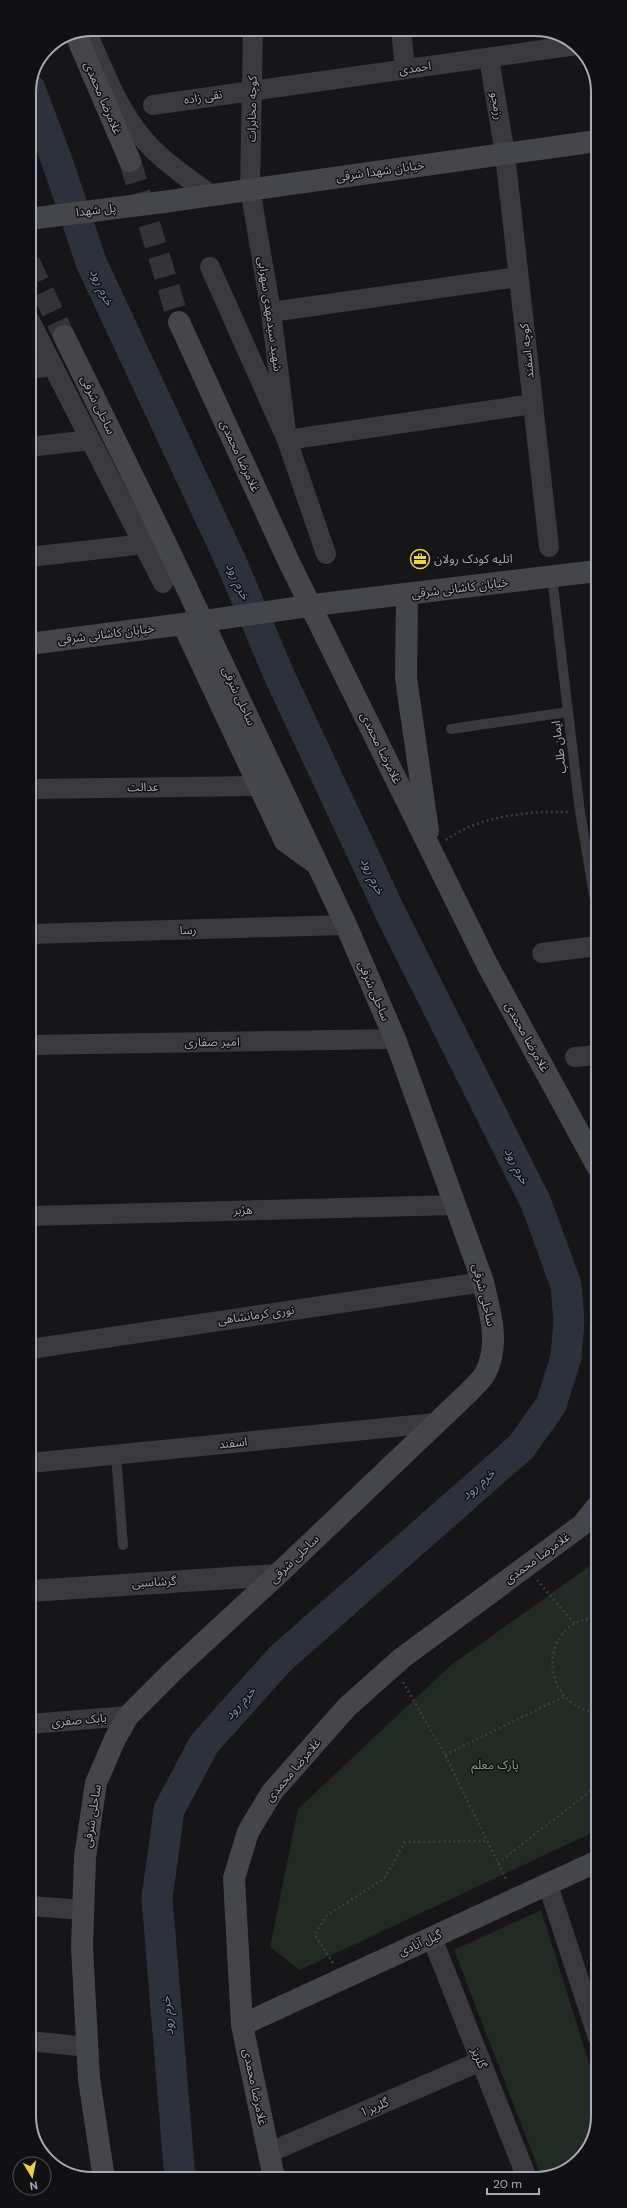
<svg xmlns="http://www.w3.org/2000/svg" width="627" height="2208" font-family="'DM Sans','Noto Sans Arabic',sans-serif">
  <style>
    .green { fill: #222a24 }
    .lines { fill: none; stroke-linecap: round; stroke-linejoin: round }
    .river { stroke: #2c313b; stroke-width: 31 }
    .secondary-tunnel { stroke: #333438; stroke-width: 22; stroke-dasharray: 22 11; stroke-linecap: butt }
    .path { stroke: #3d3d43; stroke-width: 2.5; stroke-dasharray: 2 3; stroke-linecap: butt }
    .service { stroke: #39393e; stroke-width: 10 }
    .minor { stroke: #39393e; stroke-width: 20 }
    .tertiary { stroke: #39393e; stroke-width: 22 }
    .secondary { stroke: #45454c; stroke-width: 22 }
    .secondary-bridge { stroke: #45454c; stroke-width: 22 }
    .labels { text-anchor: middle; dominant-baseline: central; stroke-width: 3; stroke-linejoin: round; paint-order: stroke }
    .street-label { font-size: 12px; fill: #a8aab7; stroke: #111113 }
    .poi-label { font-size: 12px; fill: #a8aab7; stroke: #111113; text-anchor: start }
    .park-label { font-size: 12px; fill: #7fa288; stroke: #111113 }
    .water-label { font-size: 13px; font-style: italic; fill: #7f91b2; stroke: #111113 }
    .rim { fill: none; stroke: #a8aab7; stroke-width: 2 }
  </style>
  <rect width="100%" height="100%" fill="#161618"/>
  <!-- green -->
  <g class="green">
    <polygon points="598,1560 598,1830 300,1970 270,1947 298,1809 451,1665"/>
    <polygon points="541,1910 598,2091 598,2117 583,2158 548,2178 542,2178 454,1950"/>
  </g>
  <g class="lines">
    <!-- river -->
    <polyline class="river" points="30,89 58,164 91,262 232,564 280,677 391,914 536,1203 566,1285 569,1321 566,1357 551,1405 521,1447 280,1659 204,1744 169,1810 157,1898 180,2179"/>
    <!-- secondary-tunnel -->
    <g class="secondary-tunnel">
      <polyline points="130,161 179,322"/>
      <polyline points="29,262 64,336"/>
    </g>
    <!-- path -->
    <g class="path">
      <path d="M446,840C479,816 527,811 568,812"/>
      <polyline points="537,1580 575,1624"/>
      <path d="M598,1618C549,1617 534,1684 580,1708C585,1711 592,1711 598,1711"/>
      <polyline points="403,1682 445,1755 507,1881"/>
      <polyline points="445,1755 563,1697"/>
      <polyline points="498,1863 598,1785"/>
      <polyline points="333,1963 315,1935 326,1916 384,1879 405,1842 487,1841"/>
    </g>
    <!-- service -->
    <g class="service">
      <polyline points="552,577 580,812 597,913"/>
      <polyline points="451,729 568,712"/>
      <polyline points="116,1455 123,1545"/>
    </g>
    <!-- minor -->
    <g class="minor">
      <polyline points="253,29 250,189 271,312 287,440 533,404"/>
      <polyline points="401,29 405,69"/>
      <path d="M86,31C103,67 116,106 141,136C160,160 187,177 211,195"/>
      <polyline points="489,58 505,154 549,547"/>
      <polyline points="153,105 577,45"/>
      <polyline points="210,267 287,440 326,554"/>
      <polyline points="271,312 518,277"/>
      <polyline points="29,319 163,583"/>
      <polyline points="29,369 53,366"/>
      <polyline points="29,447 90,440"/>
      <polyline points="29,557 145,544"/>
      <polyline points="29,789 257,786"/>
      <polyline points="30,934 346,925"/>
      <polyline points="542,953 597,946"/>
      <polyline points="30,1045 395,1039"/>
      <polyline points="575,1057 597,1055"/>
      <polyline points="30,1216 456,1205"/>
      <polyline points="30,1349 483,1282"/>
      <polyline points="30,1463 435,1423"/>
      <polyline points="30,1724 128,1716"/>
      <polyline points="548,1885 598,2038"/>
      <polyline points="30,1906 83,1910"/>
      <polyline points="432,1938 527,2178"/>
      <polyline points="30,2041 87,2047"/>
      <polyline points="268,2153 481,2061"/>
    </g>
    <!-- tertiary -->
    <polyline class="tertiary" points="30,1591 277,1575"/>
    <!-- secondary -->
    <g class="secondary">
      <polyline points="76,35 130,161"/>
      <polyline points="163,202 597,141"/>
      <polyline points="179,322 288,560 487,964 597,1166"/>
      <path d="M64,336L167,546L346,925L395,1039L483,1282C490,1312 500,1343 486,1372C483,1379 475,1385 470,1391L277,1575L173,1671L128,1716L115,1739L96,1783L85,1857L82,1947L89,2079L104,2179"/>
      <polyline points="407,594 406,678 428,831"/>
      <polyline points="322,604 597,571"/>
      <polyline points="29,644 183,624 285,841 317,864"/>
      <polyline points="242,2025 598,1861"/>
      <polyline points="274,2178 242,2025 234,1878 248,1832 272,1792 347,1707 402,1658 582,1525 598,1505"/>
    </g>
    <!-- secondary-bridge -->
    <g class="secondary-bridge">
      <polyline points="29,219 163,202"/>
      <polyline points="183,624 322,604"/>
    </g>
  </g>
  <!-- icons -->
  <defs>
    <symbol id="office-ring" viewBox="-11 -11 22 22"><circle r="9.5" fill="#111113" stroke="#f0d535" stroke-width="1.5"/><path d="M-6-3h4V-5.5h4V-3h4V5H-6ZM-1-4.5V-3h2v-1.5ZM-6 0V1H6V0Z" fill="#f0d535"/></symbol>
  </defs>
  <g fill-rule="evenodd">
    <use href="#office-ring" x="409" y="548" width="22" height="22"/>
  </g>
  <g class="labels">
    <!-- street labels -->
    <g class="street-label">
      <text transform="translate(415 68) rotate(-8)">احمدی</text>
      <text transform="translate(203 97) rotate(-9)">نقی زاده</text>
      <text transform="translate(103 98) rotate(67)">غلامرضا محمدی</text>
      <text transform="translate(497 106) rotate(81)">رزمجو</text>
      <text transform="translate(252 109) rotate(-89)">کوچه مخابرات</text>
      <text transform="translate(380 171) rotate(-8)">خیابان شهدا شرقی</text>
      <text transform="translate(96 210) rotate(-7)">پل شهدا</text>
      <text transform="translate(270 314) rotate(82)">شهید سیدمهدی سهرابی</text>
      <text transform="translate(527 351) rotate(-96)">کوچه اسفند</text>
      <text transform="translate(98 405) rotate(64)">ساحلی شرقی</text>
      <text transform="translate(240 456) rotate(65)">غلامرضا محمدی</text>
      <text transform="translate(460 588) rotate(-7)">خیابان کاشانی شرقی</text>
      <text transform="translate(106 634) rotate(-7)">خیابان کاشانی شرقی</text>
      <text transform="translate(239 696) rotate(65)">ساحلی شرقی</text>
      <text transform="translate(559 747) rotate(-97)">ایمان طلب</text>
      <text transform="translate(381 748) rotate(64)">غلامرضا محمدی</text>
      <text transform="translate(143 787) rotate(-1)">عدالت</text>
      <text transform="translate(188 930) rotate(-2)">رسا</text>
      <text transform="translate(374 991) rotate(67)">ساحلی شرقی</text>
      <text transform="translate(527 1037) rotate(61)">غلامرضا محمدی</text>
      <text transform="translate(212 1042) rotate(-1)">امیر صفاری</text>
      <text transform="translate(243 1210) rotate(-1)">هژبر</text>
      <text transform="translate(484 1295) rotate(76)">ساحلی شرقی</text>
      <text transform="translate(256 1315) rotate(-8)">نوری کرمانشاهی</text>
      <text transform="translate(233 1443) rotate(-6)">اسفند</text>
      <text transform="translate(537 1558) rotate(-36)">غلامرضا محمدی</text>
      <text transform="translate(294 1559) rotate(-44)">ساحلی شرقی</text>
      <text transform="translate(154 1582) rotate(-3)">گرشاسبی</text>
      <text transform="translate(79 1720) rotate(-5)">بابک صفری</text>
      <text transform="translate(293 1770) rotate(-50)">غلامرضا محمدی</text>
      <text transform="translate(92 1816) rotate(-81)">ساحلی شرقی</text>
      <text transform="translate(420 1943) rotate(-24)">گیل آبادی</text>
      <text transform="translate(479 2058) rotate(68)">گلریز</text>
      <text transform="translate(255 2087) rotate(78)">غلامرضا محمدی</text>
      <text transform="translate(375 2107) rotate(-23)">گلریز 1</text>
    </g>
    <!-- poi labels -->
    <g class="poi-label">
      <text x="434" y="559">اتلیه کودک رولان</text>
    </g>
    <!-- park labels -->
    <g class="park-label">
      <text x="495" y="1765">پارک معلم</text>
    </g>
    <!-- water labels -->
    <g class="water-label">
      <text transform="translate(102 287) rotate(65)">خرم رود</text>
      <text transform="translate(238 581) rotate(65)">خرم رود</text>
      <text transform="translate(373 876) rotate(65)">خرم رود</text>
      <text transform="translate(517 1166) rotate(63)">خرم رود</text>
      <text transform="translate(478 1484) rotate(-41)">خرم رود</text>
      <text transform="translate(240 1703) rotate(-48)">خرم رود</text>
      <text transform="translate(167 2016) rotate(-95)">خرم رود</text>
    </g>
  </g>
  <!-- crop -->
  <path d="M0 0H627V2208H0ZM92 36H535A56 56 0 0 1 591 92V2116A56 56 0 0 1 535 2172H92A56 56 0 0 1 36 2116V92A56 56 0 0 1 92 36Z" fill="#111113" fill-rule="evenodd"/>
  <path class="rim" d="M92 36H535A56 56 0 0 1 591 92V2116A56 56 0 0 1 535 2172H92A56 56 0 0 1 36 2116V92A56 56 0 0 1 92 36Z"/>
  <!-- north arrow -->
  <g transform="translate(32 2176) rotate(170)"><circle r="19" fill="#111113" stroke="#4d4e55"/>
  <path d="M0-3L7 15L0 10L-7 15Z" fill="#f0d535"/>
  <text y="-6" font-size="11" font-weight="bold" text-anchor="middle" fill="#a8aab7">N</text>
  </g>
  <!-- scale -->
  <path d="M487 2188v6h52v-6" fill="none" stroke="#a8aab7" stroke-width="2"/>
  <text x="493" y="2188" font-size="12" fill="#a8aab7" stroke="#111113" stroke-width="3" paint-order="stroke">20 m</text>
</svg>
